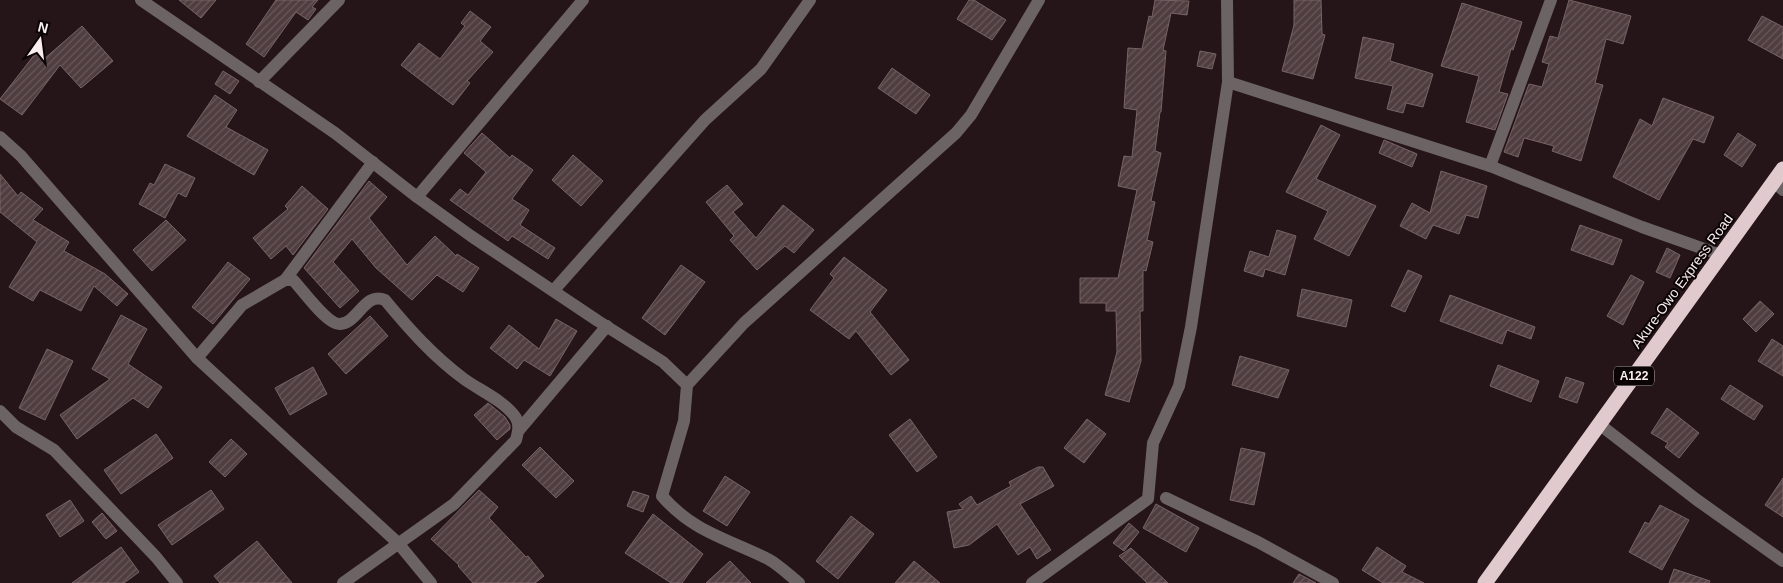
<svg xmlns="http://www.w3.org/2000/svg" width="1783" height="583" font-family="Arial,sans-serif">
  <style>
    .building { fill: url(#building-hatch); stroke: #786366 }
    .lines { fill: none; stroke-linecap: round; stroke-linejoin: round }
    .minor { stroke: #6c6364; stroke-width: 12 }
    .highway { stroke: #e1cacd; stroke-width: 15 }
    .labels { text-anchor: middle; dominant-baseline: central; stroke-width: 4; stroke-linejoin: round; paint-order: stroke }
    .shield { fill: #0a0405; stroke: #b1a7a9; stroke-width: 1 }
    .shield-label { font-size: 12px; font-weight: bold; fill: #f9edef }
    .street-label { font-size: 14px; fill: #f9edef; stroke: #0a0405 }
  </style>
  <defs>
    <pattern id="building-hatch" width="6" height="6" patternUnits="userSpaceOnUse" patternTransform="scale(1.25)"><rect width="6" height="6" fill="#4f3d3f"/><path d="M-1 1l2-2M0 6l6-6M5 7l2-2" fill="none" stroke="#69595b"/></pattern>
  </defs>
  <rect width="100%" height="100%" fill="#251518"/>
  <!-- building -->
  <g class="building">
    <polygon points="179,0 216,0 201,18"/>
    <polygon points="276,0 318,0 312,7 316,9 308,20 296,12 264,57 246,44"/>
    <polygon points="969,0 974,0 1006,20 992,40 957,19"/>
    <polygon points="1155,0 1189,1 1187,15 1171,13 1163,50 1166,51 1161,112 1160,112 1155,151 1161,153 1151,201 1155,202 1147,240 1153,242 1146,271 1143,270 1143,311 1140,311 1141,361 1129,402 1105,395 1117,352 1116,311 1106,311 1106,303 1080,303 1080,278 1118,278 1137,190 1118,186 1124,156 1132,157 1137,110 1124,108 1128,48 1142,49 1149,16 1152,17"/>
    <polygon points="1294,0 1321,0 1322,34 1325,35 1313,79 1282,71 1294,25"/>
    <polygon points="1569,0 1631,16 1623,44 1606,39 1595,83 1603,85 1581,161 1552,151 1554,146 1524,138 1518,157 1504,152 1529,84 1542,87 1549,64 1542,62 1550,36 1558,38"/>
    <polygon points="1462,3 1522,22 1513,50 1511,49 1499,92 1508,94 1495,130 1466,122 1479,76 1441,66"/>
    <polygon points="470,11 491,27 480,41 493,52 467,81 470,83 453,105 401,65 419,43 440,59 465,26 461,23"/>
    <polygon points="1762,16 1783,27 1783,59 1748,40"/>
    <polygon points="82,26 113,61 81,88 60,65 22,115 0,99 35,54 43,60"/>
    <polygon points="1363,37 1394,44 1390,61 1433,74 1423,107 1406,103 1403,113 1387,109 1393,86 1355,78"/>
    <polygon points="1200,51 1216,54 1212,69 1197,66"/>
    <polygon points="892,68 930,95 916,114 878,88"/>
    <polygon points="223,71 239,81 230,94 215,84"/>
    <polygon points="215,95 237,110 226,127 268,150 254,175 187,136"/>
    <polygon points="1663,98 1714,117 1704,143 1693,139 1659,200 1613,177 1640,119 1652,126"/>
    <polygon points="1321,125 1340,135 1316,179 1376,206 1349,256 1314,239 1328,211 1286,192"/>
    <polygon points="482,133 510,158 512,155 533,170 512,199 529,210 520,225 555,248 548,259 512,236 508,241 450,200 460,189 468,195 486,172 464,153"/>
    <polygon points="1738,133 1756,145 1742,167 1724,155"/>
    <polygon points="1384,140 1417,154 1412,167 1379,153"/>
    <polygon points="573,155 603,181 581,206 552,180"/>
    <polygon points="165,164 195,178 186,197 178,193 165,218 139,204 150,183 154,185"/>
    <polygon points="1441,171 1487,186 1478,218 1466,215 1459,234 1433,225 1426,239 1400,226 1412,203 1430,213"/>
    <polygon points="0,174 18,196 21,192 43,209 33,220 69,242 64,251 105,274 128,294 117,306 94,286 81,311 40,290 33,301 9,287 37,242 0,212"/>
    <polygon points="369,181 387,197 369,218 407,265 435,236 456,256 457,254 479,268 463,292 437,275 412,300 376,268 352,239 333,262 359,291 340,308 304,268"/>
    <polygon points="727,185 743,204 733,212 756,238 783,205 814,230 794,253 785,246 757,270 730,240 734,236 706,202"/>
    <polygon points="302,186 328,209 293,255 286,246 271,259 253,238 288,209 285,206"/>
    <polygon points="166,220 186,240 152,271 133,250"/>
    <polygon points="1580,225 1622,240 1613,265 1571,250"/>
    <polygon points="1277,230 1296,236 1285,275 1265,269 1263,277 1244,271 1250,251 1269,257"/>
    <polygon points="1667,248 1680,255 1670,278 1656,272"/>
    <polygon points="844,257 887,290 870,312 909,360 891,375 856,331 849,339 810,310 834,278 830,274"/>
    <polygon points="228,262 250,279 213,324 192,307"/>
    <polygon points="681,265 705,282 665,335 642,318"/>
    <polygon points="1408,270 1422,276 1405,312 1391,306"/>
    <polygon points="1631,275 1644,282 1623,325 1607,316"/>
    <polygon points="1302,289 1352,300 1346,327 1297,316"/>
    <polygon points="1450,295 1535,327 1531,339 1507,330 1502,344 1440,321"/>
    <polygon points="1760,301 1774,314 1756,332 1743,319"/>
    <polygon points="121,315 147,329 128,364 162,387 148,408 133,398 77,439 60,415 110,379 92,369"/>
    <polygon points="370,316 388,336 346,374 328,354"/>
    <polygon points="556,319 577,331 550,376 524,360 517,369 490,348 509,325 539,349"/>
    <polygon points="1772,339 1783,346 1783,376 1758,361"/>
    <polygon points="47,349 73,361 45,420 19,408"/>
    <polygon points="1240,356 1289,370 1278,398 1232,385"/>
    <polygon points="1498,365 1539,381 1531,402 1490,386"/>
    <polygon points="313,367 327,394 290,415 275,388"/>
    <polygon points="1566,377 1584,383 1577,403 1559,397"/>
    <polygon points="1730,385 1763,406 1754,420 1721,399"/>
    <polygon points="488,403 505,417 510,425 510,429 497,440 474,415"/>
    <polygon points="1667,408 1699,433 1679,458 1665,447 1668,443 1651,433"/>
    <polygon points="910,419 937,457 917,472 889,435"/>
    <polygon points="1087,419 1106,434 1084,463 1064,448"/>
    <polygon points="156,434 173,458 121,494 104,470"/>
    <polygon points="231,439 247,454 225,477 209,462"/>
    <polygon points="540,447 574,481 556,498 522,465"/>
    <polygon points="1241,448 1265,453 1254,505 1230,500"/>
    <polygon points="1038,467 1043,467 1054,486 1020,504 1051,550 1037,559 1030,547 1018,555 997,524 969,545 954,548 947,512 963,509 959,504 971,496 977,505 1011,486 1009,482"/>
    <polygon points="725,476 750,492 727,526 703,511"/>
    <polygon points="1783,478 1783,517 1765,505"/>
    <polygon points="211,490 224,509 172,545 158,525"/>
    <polygon points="479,490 498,507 489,518 526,557 528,556 544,576 535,583 473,583 458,566 459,565 431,539"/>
    <polygon points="633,491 649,496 643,512 627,506"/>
    <polygon points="70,500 84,521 60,537 46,515"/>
    <polygon points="1156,504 1199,528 1186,552 1143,528"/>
    <polygon points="1660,505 1689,520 1662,570 1629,552 1645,522 1649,524"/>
    <polygon points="102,513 117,531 106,539 92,522"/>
    <polygon points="653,514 703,554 682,583 671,583 625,553"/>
    <polygon points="851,516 874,534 838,579 816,561"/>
    <polygon points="1129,523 1139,532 1124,551 1113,543"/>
    <polygon points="257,541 292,583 220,583 214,576"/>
    <polygon points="121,547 139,572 124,583 72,583"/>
    <polygon points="1377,547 1406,566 1402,572 1424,583 1383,583 1362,570"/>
    <polygon points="1131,548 1168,583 1147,583 1119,556"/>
    <polygon points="730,561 751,583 706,583"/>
    <polygon points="914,561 940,583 895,583"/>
    <polygon points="1674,569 1710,581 1709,583 1669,583"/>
    <polygon points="1299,574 1316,583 1293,583"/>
  </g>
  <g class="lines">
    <!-- minor -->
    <g class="minor">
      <path d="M141,0L335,133L417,197L471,236L598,321L663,362L687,385L684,421L662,496C693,532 728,539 768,559C779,565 789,575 799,583"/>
      <polyline points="1227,0 1228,82"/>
      <polyline points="259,82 339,0"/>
      <polyline points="0,137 21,156 197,358 398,543 431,583"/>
      <polyline points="1490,166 1551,0"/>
      <polyline points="1774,182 1783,190"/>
      <polyline points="417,197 583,0"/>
      <polyline points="285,280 373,162"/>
      <polyline points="554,290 705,120 761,69 810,0"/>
      <path d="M197,358L242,305L285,280H293C303,290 327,325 340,324C358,323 365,291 385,300C409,329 433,356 464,379C479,390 505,401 516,418C520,425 518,432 516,440L454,504L343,583"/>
      <polyline points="687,385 744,323 956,133 971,115 1039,0"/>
      <polyline points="0,411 16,427 54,450 156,557 177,583"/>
      <polyline points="1599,424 1697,500 1783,561"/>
      <polyline points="519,430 607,326"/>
      <polyline points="1166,498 1258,542 1333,583"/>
      <polyline points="1032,583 1148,499 1153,443 1179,386 1191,327 1228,82 1490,166 1642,227 1721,255"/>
    </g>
    <!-- highway -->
    <polyline class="highway" points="1485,583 1783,169"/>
  </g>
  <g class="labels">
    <!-- shield labels -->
    <rect class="shield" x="1614" y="366.5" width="40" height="19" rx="4"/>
    <g class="shield-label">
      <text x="1634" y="376">A122</text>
    </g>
    <!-- street labels -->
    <g class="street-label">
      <text transform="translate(1682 281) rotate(-54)">Akure-Owo Express Road</text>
    </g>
  </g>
  <!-- north arrow -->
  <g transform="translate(40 40) rotate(14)" stroke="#0a0405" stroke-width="4" paint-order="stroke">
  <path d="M0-4L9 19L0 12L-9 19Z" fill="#f9edef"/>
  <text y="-8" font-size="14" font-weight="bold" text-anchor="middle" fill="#f9edef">N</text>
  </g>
</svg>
